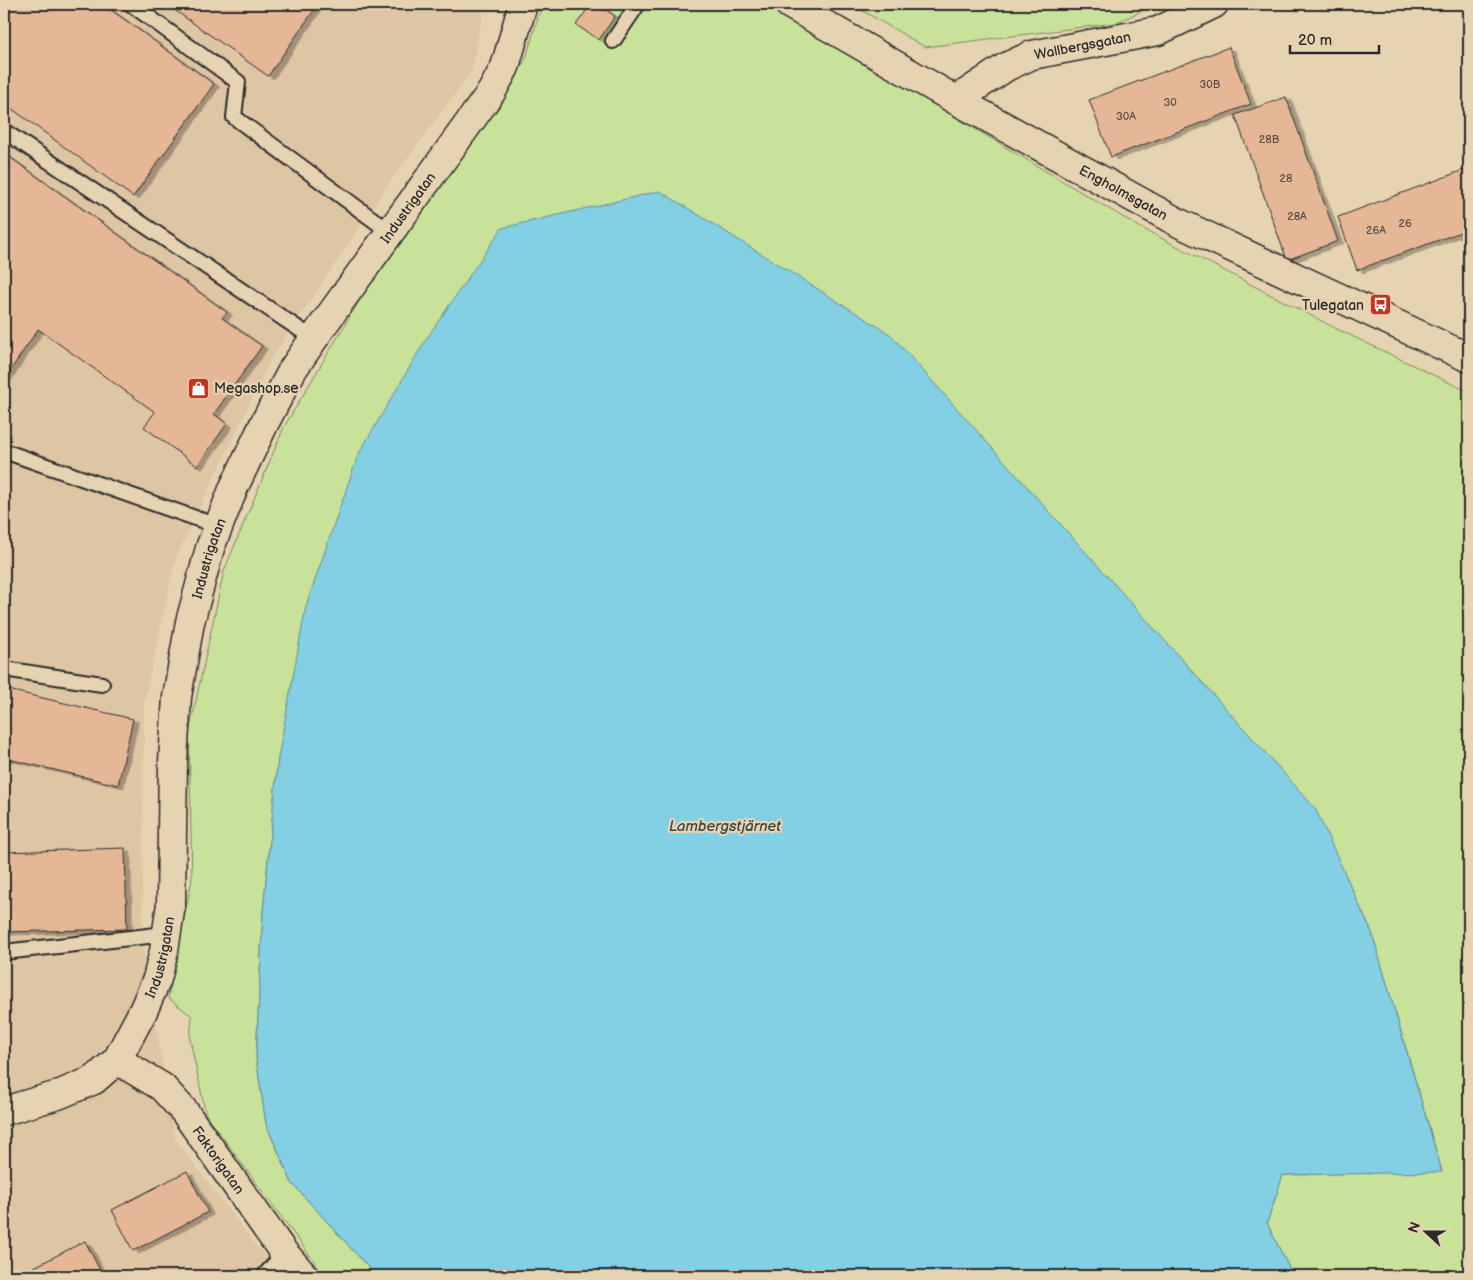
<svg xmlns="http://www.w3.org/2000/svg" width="1473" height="1280" font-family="'Balsamiq Sans',sans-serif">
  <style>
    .built { fill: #dec5a4 }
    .green { fill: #c9e299; stroke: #7a8662 }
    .water { fill: #83cfe3; stroke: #608d99 }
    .building { fill: #e5b796; stroke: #2b2b2b; filter: url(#shadow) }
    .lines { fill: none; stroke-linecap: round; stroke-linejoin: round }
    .service-casing { stroke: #2b2b2b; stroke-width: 18 }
    .minor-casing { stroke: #2b2b2b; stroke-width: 31 }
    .service { stroke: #e5d3b1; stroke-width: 14 }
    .minor { stroke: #e5d3b1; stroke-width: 28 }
    .labels { text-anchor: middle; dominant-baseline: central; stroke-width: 4.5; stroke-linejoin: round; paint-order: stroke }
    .number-label { font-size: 11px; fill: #5a4e46 }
    .street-label { font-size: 14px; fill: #2b2b2b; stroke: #e5d3b1 }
    .poi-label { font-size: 14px; fill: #2b2b2b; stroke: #e5d3b1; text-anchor: end }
    .water-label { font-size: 15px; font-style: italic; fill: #384447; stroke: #e5d3b1 }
  </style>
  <defs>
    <filter id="shadow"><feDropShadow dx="5.5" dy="3" stdDeviation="0" flood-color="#0004"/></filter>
  </defs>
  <rect width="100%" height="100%" fill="#e5d3b1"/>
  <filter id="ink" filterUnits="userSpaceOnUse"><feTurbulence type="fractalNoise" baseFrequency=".02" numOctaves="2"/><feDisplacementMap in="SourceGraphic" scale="10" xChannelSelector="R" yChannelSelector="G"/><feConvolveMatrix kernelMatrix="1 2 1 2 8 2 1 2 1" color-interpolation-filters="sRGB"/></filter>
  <g filter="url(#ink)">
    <!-- built -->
    <polygon class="built" points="4,4 484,4 472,71 392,179 271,359 176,557 144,701 142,944 175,1139 279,1276 4,1276"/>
    <!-- green -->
    <g class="green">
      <polygon points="542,4 766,4 1136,225 1335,328 1469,392 1469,1276 1293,1276 1267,1223 1283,1175 1442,1171 1372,933 1314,808 278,758 263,911 256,1058 266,1124 292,1183 376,1276 325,1276 206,1115 190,1039 192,1016 168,998 192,879 189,733 224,571 284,427 361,298 505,97 526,58"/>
      <polygon points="851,4 1158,4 1115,23 925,47"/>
    </g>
    <!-- water -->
    <polygon class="water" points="660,191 890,334 1315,808 1372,933 1442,1172 1283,1175 1267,1223 1293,1276 376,1276 292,1183 266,1124 256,1058 263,911 278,758 306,606 358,455 425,341 502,228"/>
    <!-- building -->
    <g class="building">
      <polygon points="4,4 103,4 214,84 133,197 4,103"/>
      <polygon points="166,4 314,4 317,6 268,76"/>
      <polygon points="591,4 597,4 615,16 599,40 576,25"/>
      <polygon points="1229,47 1251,104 1111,157 1089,100"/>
      <polygon points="1286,97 1338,241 1287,260 1235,115"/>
      <polygon points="4,153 227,312 222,318 262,346 214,414 227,424 197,466 144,427 155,412 38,329 4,380"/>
      <polygon points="1469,168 1469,229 1357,270 1338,217"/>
      <polygon points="4,689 133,719 118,785 4,758"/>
      <polygon points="125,848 127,929 4,932 4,852"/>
      <polygon points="187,1171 208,1212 133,1251 112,1210"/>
      <polygon points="85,1241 103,1276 17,1276"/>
    </g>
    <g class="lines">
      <defs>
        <g id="service">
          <polyline points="131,4 238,82 234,117 390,232"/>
          <polyline points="613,41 638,4"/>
          <polyline points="4,131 314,339"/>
          <polyline points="4,451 218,526"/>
          <polyline points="4,669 102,684"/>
          <polyline points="4,952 166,934"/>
          <polyline points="264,1276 284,1253"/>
        </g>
        <g id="minor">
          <path id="s1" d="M789,4L956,100L1179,223L1469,358"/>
          <path id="s2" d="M956,100L1006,67L1032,55L1158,31L1214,4"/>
          <path id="s3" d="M117,1060L162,1087L184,1111L284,1253L304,1276"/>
          <path id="s4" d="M4,1111L58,1095L94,1080L117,1060L143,1011L157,979L164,951L171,904L173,761L177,697L190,622L210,548L234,487L265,422L293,369L326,321L492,91L505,67L523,4"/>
        </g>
      </defs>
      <!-- service casing -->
      <use href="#service" class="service-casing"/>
      <!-- minor casing -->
      <use href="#minor" class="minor-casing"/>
      <!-- service -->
      <use href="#service" class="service"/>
      <!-- minor -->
      <use href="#minor" class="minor"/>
    </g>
  </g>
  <!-- icons -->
  <defs>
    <symbol id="bus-square" viewBox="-11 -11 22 22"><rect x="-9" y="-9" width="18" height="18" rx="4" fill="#c8321e" stroke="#e5d3b1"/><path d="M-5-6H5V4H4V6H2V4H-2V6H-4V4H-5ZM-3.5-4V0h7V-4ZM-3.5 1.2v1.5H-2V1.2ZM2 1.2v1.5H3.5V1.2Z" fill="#fff"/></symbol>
    <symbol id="shop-square" viewBox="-11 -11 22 22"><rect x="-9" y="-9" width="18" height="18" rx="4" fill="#c8321e" stroke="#e5d3b1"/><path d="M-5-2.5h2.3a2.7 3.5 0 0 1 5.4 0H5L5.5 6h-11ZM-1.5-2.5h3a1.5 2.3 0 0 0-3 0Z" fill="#fff"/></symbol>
  </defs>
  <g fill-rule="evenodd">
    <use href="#bus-square" x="1368" y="292" width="25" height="25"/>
    <use href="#shop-square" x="186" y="376" width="25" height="25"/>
  </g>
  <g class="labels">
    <!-- number labels -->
    <g class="number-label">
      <text x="1210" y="84">30B</text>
      <text x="1170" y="102">30</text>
      <text x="1126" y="116">30A</text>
      <text x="1269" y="139">28B</text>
      <text x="1286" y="178">28</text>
      <text x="1297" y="216">28A</text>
      <text x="1405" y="223">26</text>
      <text x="1376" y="230">26A</text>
    </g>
    <!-- street labels -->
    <g class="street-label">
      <text stroke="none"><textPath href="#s2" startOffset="140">Wallbergsgatan</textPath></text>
      <text stroke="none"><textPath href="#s1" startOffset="384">Engholmsgatan</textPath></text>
      <text stroke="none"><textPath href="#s4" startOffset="1048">Industrigatan</textPath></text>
      <text stroke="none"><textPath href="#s4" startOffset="642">Industrigatan</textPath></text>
      <text stroke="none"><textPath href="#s4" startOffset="238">Industrigatan</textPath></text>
      <text stroke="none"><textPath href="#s3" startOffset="145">Faktorigatan</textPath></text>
    </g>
    <!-- poi labels -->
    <g class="poi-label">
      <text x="1364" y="305">Tulegatan</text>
      <text x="214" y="388" text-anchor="start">Megashop.se</text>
    </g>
    <!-- water labels -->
    <g class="water-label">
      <text x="725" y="826">Lambergstjärnet</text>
    </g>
  </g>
  <!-- margin -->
  <rect width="1473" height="1280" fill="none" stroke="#e5d3b1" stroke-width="20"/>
  <rect x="10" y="10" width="1453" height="1260" fill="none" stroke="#2b2b2b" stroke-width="2" filter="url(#ink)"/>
  <!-- north arrow -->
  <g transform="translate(1426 1232) rotate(291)" stroke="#e5d3b1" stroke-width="4" paint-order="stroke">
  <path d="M0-4L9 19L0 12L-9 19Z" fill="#2b2b2b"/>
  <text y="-8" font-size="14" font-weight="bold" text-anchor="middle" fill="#2b2b2b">N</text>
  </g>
  <!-- scale -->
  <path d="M1290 45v8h89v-8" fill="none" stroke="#2b2b2b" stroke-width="2.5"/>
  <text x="1298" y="45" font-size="15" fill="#2b2b2b" stroke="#e5d3b1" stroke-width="4" paint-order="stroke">20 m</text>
</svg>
